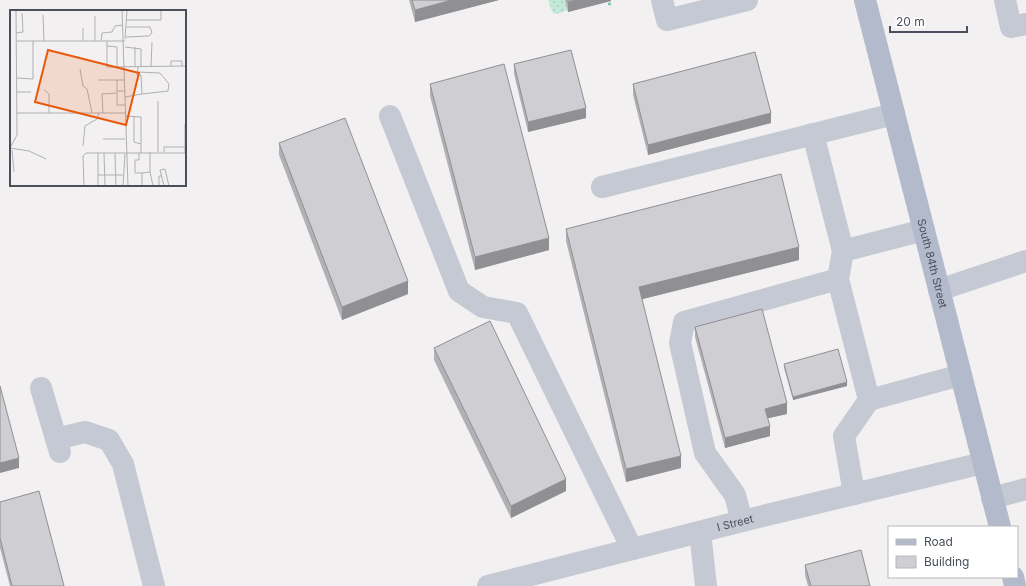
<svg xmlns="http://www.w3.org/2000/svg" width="1026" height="586" font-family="Inter,sans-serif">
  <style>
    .grass { fill: url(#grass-dots) }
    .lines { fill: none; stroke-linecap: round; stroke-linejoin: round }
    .path { stroke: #7fc4af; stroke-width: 2.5; stroke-dasharray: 3 2; stroke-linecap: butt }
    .minor { stroke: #c5c9d3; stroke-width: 22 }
    .major { stroke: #b2bacb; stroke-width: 22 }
    .wall { fill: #b1b1b5 }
    .shaded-wall { fill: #909094 }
    .building { fill: #ceced3; stroke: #909094 }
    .labels { text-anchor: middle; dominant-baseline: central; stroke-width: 3.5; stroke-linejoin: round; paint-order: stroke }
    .street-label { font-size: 11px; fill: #4a505b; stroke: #fff }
    .inset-road { fill: none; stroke: #afb0b4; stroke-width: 1 }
    .view { fill: #e8590c; fill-opacity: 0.15; stroke: #e8590c; stroke-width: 2 }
    .inset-edge { fill: none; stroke: #4a505b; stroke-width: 2 }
  </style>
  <defs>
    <pattern id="grass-dots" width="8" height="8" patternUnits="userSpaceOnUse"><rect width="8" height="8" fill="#c3ead9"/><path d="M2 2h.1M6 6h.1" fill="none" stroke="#a9cabc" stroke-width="1.8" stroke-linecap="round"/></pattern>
  </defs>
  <rect width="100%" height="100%" fill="#f2f0f0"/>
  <!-- grass -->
  <polygon class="grass" points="548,0 565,0 568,10 557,14 553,13 550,6"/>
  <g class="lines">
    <!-- path -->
    <polyline class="path" points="608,4 612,4"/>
    <!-- minor -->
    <g class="minor">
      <polyline points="662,0 667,20 747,0"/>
      <polyline points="1005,0 1011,27 1026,24"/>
      <polyline points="390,116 459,291 483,307 517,313 632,549"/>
      <polyline points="813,134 843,251 924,230"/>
      <polyline points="602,187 894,114"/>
      <polyline points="843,251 838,279 869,400 961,375"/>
      <polyline points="939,290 1026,261"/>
      <polyline points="41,388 60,452"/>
      <polyline points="56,439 85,432 109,440 123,464 154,586"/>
      <polyline points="854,494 844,436 869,400"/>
      <polyline points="992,498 1026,489"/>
      <polyline points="742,521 735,495 705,453 680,343 684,322 838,279"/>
      <polyline points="700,532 706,586"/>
      <path id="s1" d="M488,586L742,521L983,463"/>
    </g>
    <!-- major -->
    <g class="major">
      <path id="s2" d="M865,0L961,375L1000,527"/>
      <polyline points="1013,577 1015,586"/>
    </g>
  </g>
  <!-- wall -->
  <g class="wall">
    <polygon points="409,0 499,0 415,22"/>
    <polygon points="565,0 611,0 611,1 568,12"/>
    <polygon points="514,64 586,118 528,132 514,74"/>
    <polygon points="430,84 549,250 475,270 430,96"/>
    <polygon points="633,84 771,123 648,155 633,95"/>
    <polygon points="279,143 408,294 342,320 279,155"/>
    <polygon points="566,229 799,260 642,299 681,468 626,482 566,241"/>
    <polygon points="695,327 787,414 768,418 770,436 725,448 695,337"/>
    <polygon points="434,348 566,491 511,518 434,360"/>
    <polygon points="784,364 847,386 793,400 784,368"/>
    <polygon points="0,502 64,586 10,586 0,548"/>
    <polygon points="805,565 870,586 808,586 805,575"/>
  </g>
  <!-- shaded-wall -->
  <g class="shaded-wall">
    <polygon points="452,0 499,0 415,22 415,10"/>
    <polygon points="576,0 611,0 611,1 568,12 568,2"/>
    <polygon points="586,108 586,118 528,132 528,122"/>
    <polygon points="771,113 771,123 648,155 648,145"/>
    <polygon points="549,238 549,250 475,270 475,257"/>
    <polygon points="799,247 799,260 639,300 639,287"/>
    <polygon points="408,281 408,294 342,320 342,307"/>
    <polygon points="847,382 847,386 793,400 793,397"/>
    <polygon points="787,403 787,414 765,419 765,409"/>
    <polygon points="770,426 770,436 725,448 725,438"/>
    <polygon points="681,456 681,468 626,482 626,469"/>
    <polygon points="19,458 19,468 0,473 0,463"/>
    <polygon points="566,479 566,491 511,518 511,506"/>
  </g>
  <!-- building -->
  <g class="building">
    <polygon points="412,0 452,0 415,10"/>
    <polygon points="568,0 576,0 568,2"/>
    <polygon points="571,50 586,108 528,122 514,64"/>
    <polygon points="755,52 771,113 648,145 633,84"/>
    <polygon points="504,64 549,238 475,257 430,84"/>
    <polygon points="345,118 408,281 342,307 279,143"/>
    <polygon points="781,174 799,247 639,287 681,456 626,469 566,229"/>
    <polygon points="762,309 787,403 765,409 770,426 725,438 695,327"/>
    <polygon points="490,321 566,479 511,506 434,348"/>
    <polygon points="838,349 847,382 793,397 784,364"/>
    <polygon points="0,386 19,458 0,463"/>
    <polygon points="39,491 64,586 12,586 0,538 0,502"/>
    <polygon points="861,550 870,586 811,586 805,565"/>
  </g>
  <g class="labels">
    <!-- street labels -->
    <g class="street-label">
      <text stroke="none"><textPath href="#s2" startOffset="272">South 84th Street</textPath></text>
      <text stroke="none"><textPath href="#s1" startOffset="255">I Street</textPath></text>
    </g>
  </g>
  <!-- overview -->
  <g transform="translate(10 10)">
    <rect width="176" height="176" fill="#f2f0f0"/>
    <path class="inset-road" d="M112,0L118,176M33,5L34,31M85,6V31M117,10H151V0M73,18V31M6,23L13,22L12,3M116,27L139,26L142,23L140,17H117M115,29L117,0M7,31H115M91,31L92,23L102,22L105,16L113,15M97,31V57L176,56M97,36L107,37V57M115,37L131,39V57M125,37V56M161,56V51H172V56M141,57L142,32M70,59L73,76L77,79L82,103M127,62L150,63L159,74L158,81L132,84M7,68L23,69V31M88,70H115M107,70V81H115M34,80L39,84V103M107,81V95H115M7,82H21M115,87L132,84L131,65H127L128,57M148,91V142M7,103H115M93,103L92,84L106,83M115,106L131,107V143M124,106V132L131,134M175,114V143M93,129H115M73,136L75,116L87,109L89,103M0,138L7,125L6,0M0,138L19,141L36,149M2,140L4,162M154,142V137H175M88,143V176M94,143L95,176M105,143L106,176M129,143V150H125V163H132V176M140,162L143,176M132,163L140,162V142M88,165H113M74,176L73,146L76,143H176M113,176L115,144M149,176V166H152M154,176L150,160L155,159L159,176"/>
    <path class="view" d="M38,40L129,63L116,115L25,92Z"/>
    <rect width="176" height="176" class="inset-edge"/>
  </g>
  <!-- legend -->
  <rect x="888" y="526" width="130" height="52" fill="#ffffff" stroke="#b7b9bd"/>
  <rect x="896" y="539" width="20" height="6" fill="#b2bacb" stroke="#b7b9bd"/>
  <text x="924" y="546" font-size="12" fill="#4a505b">Road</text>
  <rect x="896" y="556" width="20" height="12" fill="#ceced3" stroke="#b7b9bd"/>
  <text x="924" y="566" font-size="12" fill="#4a505b">Building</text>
  <!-- scale -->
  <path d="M890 26v6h77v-6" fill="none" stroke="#4a505b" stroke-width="2"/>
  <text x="896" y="26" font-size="12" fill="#4a505b" stroke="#ffffff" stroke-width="3" paint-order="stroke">20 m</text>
</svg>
